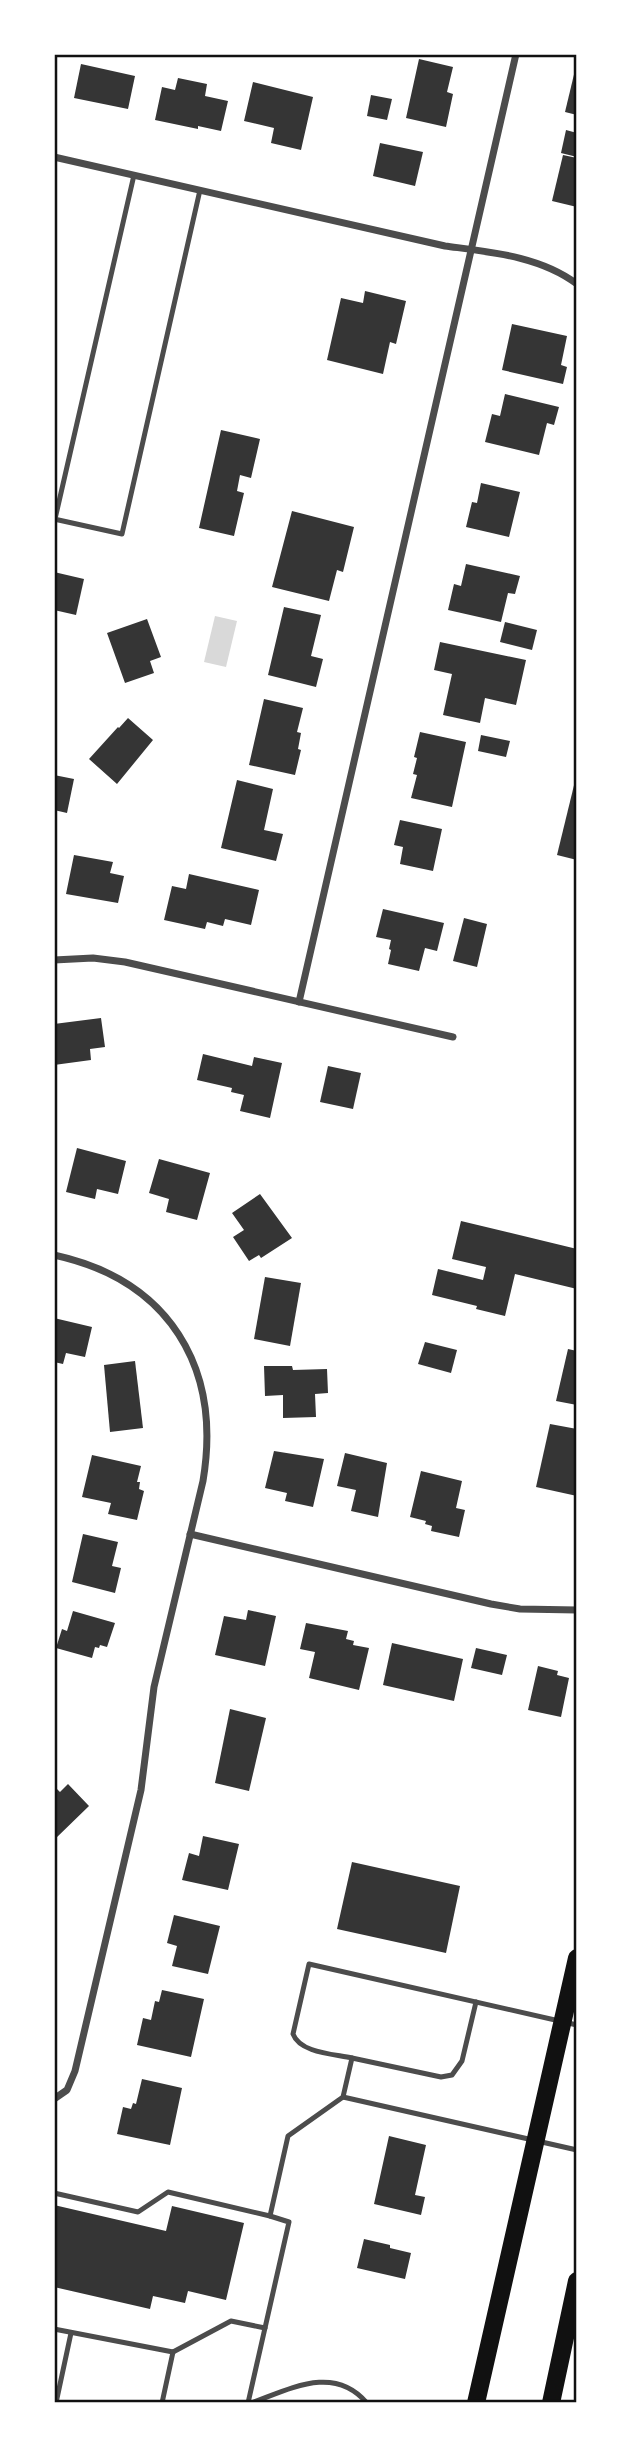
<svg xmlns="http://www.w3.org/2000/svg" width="631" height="2457" font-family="Quicksand,sans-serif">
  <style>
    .water { fill: #d9d9d9 }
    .building { fill: #353535 }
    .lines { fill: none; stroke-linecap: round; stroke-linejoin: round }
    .service { stroke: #4c4c4c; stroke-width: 5 }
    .minor { stroke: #4c4c4c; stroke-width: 7 }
    .primary { stroke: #111; stroke-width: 18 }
    .neatline { fill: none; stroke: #111; stroke-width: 2.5 }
  </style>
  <rect width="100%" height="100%" fill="#fff"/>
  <!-- water -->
  <polygon class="water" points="215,616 237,621 226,667 204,662"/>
  <!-- building -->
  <g class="building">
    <polygon points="419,59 453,67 447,92 453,94 446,127 406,118"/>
    <polygon points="81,64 135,76 128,109 74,98"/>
    <polygon points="576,66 577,66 577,115 565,112"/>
    <polygon points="178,78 207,84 205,96 228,101 221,131 198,126 198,129 155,120 162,87 175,90"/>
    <polygon points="253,82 313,97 301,150 271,143 274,128 244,121"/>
    <polygon points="371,95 392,99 387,120 367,116"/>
    <polygon points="566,130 577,133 577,157 561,153"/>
    <polygon points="380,143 423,152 415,186 373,176"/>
    <polygon points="563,155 577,158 577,207 552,201"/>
    <polygon points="365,291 406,301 396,344 390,342 383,374 327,360 341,298 363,303"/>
    <polygon points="512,324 567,336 561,365 567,367 563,384 502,370"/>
    <polygon points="505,394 559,407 554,425 547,423 539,455 485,442 492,414 500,416"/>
    <polygon points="221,430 260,439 251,478 240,475 237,491 244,493 234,536 199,528"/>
    <polygon points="481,483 520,492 509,537 466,527 472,502 477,503"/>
    <polygon points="292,511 354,527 343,572 337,570 329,601 272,587"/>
    <polygon points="466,564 520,576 515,594 508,593 501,622 448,610 454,584 461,586"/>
    <polygon points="54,572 84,579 76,615 54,610"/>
    <polygon points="284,607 321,615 311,656 323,659 316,687 268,675"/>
    <polygon points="147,619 161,657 150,661 154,673 125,683 107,633"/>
    <polygon points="505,622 537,630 532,650 500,642"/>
    <polygon points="440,642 526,660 516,705 485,698 480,723 443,715 452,674 434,670"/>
    <polygon points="264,699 303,708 297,732 301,733 298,749 301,750 295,775 249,765"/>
    <polygon points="128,718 153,740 117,784 89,759 118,727 119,728"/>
    <polygon points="420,732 466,742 452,807 411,798 417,775 413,774 417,758 414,757"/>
    <polygon points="481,735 510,741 506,757 478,751"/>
    <polygon points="54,775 74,779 67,813 54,810"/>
    <polygon points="576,777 577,777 577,860 557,855"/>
    <polygon points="237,780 273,789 264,830 283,834 276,861 221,848"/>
    <polygon points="400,820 442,829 433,871 400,864 403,847 394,845"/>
    <polygon points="74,855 113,862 110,873 124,876 118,903 66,894"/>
    <polygon points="189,874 259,890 251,925 225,919 223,926 207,922 205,929 164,920 172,886 186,889"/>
    <polygon points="383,909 444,923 437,951 425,948 419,971 388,964 391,950 389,949 391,940 376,937"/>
    <polygon points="464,918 487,924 477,967 453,961"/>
    <polygon points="101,1018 105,1047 90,1049 91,1060 54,1065 54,1024"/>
    <polygon points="203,1054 252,1066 254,1057 282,1063 270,1118 240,1111 244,1095 231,1092 232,1088 197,1080"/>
    <polygon points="328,1066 361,1073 353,1109 320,1102"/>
    <polygon points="77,1148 126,1161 118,1194 97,1189 95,1199 66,1192"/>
    <polygon points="159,1159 210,1173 197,1220 166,1212 169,1199 149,1193"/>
    <polygon points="260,1194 292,1238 261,1258 259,1255 249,1261 233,1237 244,1230 232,1213"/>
    <polygon points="461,1221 577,1249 577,1289 515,1274 505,1316 476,1309 477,1306 432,1295 438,1269 483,1280 486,1267 452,1259"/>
    <polygon points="265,1277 301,1283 290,1346 254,1339"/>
    <polygon points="54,1318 92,1327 85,1357 66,1353 63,1364 54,1362"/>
    <polygon points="425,1342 457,1350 451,1373 418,1364"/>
    <polygon points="568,1349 577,1351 577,1405 556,1401"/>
    <polygon points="135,1361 143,1428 110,1432 104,1365"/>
    <polygon points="264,1366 292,1366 293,1370 327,1369 328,1393 315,1394 316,1417 283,1418 283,1395 265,1396"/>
    <polygon points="550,1424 577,1429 577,1496 536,1487"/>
    <polygon points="274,1451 324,1459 313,1507 285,1501 287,1493 265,1488"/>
    <polygon points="345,1453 387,1463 378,1517 351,1511 356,1490 337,1486"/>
    <polygon points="92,1455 141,1466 137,1482 140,1482 139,1489 144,1491 137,1520 108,1514 111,1503 82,1497"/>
    <polygon points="421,1471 462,1481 456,1508 465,1510 459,1537 431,1531 432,1526 425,1524 426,1521 410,1517"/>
    <polygon points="83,1534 118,1542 112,1566 121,1568 115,1593 72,1582"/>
    <polygon points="248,1610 276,1616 265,1666 215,1655 224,1616 246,1620"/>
    <polygon points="73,1611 115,1623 107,1647 100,1645 99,1648 95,1647 92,1658 56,1648 62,1629 67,1631"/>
    <polygon points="306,1623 348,1631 346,1639 354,1641 353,1645 369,1648 359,1690 309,1678 315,1652 300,1649"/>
    <polygon points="392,1643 463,1659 454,1701 383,1685"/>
    <polygon points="476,1648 507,1655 502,1675 471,1668"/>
    <polygon points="538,1666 558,1671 557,1675 569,1678 561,1717 528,1710"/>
    <polygon points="230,1709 266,1718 249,1791 215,1783"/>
    <polygon points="68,1784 89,1806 54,1840 54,1786 60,1792"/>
    <polygon points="203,1836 239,1844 228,1890 182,1880 189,1853 199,1856"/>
    <polygon points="352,1862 460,1886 446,1953 337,1929"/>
    <polygon points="174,1915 220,1926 208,1974 172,1966 177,1946 167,1943"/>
    <polygon points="162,1990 204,1999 191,2057 137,2045 143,2018 151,2020 155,2001 159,2002"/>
    <polygon points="142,2079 182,2088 170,2145 117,2134 123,2107 131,2109 133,2103 136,2104"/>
    <polygon points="389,2136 426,2145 415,2195 425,2197 421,2215 374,2204"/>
    <polygon points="54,2205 166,2231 172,2206 244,2223 226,2300 188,2291 185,2303 153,2296 150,2309 54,2287"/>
    <polygon points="364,2239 390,2245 390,2248 411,2253 405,2279 357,2268"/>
  </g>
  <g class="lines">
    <!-- service -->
    <g class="service">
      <polyline points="54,519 122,534 200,190"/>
      <polyline points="55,519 134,175"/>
      <polyline points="352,2058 441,2077 452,2075 462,2061 476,2002"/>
      <polyline points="343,2097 577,2150"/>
      <polyline points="54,2193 138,2212 168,2192 270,2216"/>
      <polyline points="54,2329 173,2352 231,2321 265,2328"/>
      <polyline points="56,2403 71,2333"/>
      <polyline points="162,2403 173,2352"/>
      <path d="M248,2403L289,2222L270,2216L288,2136L343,2097L352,2058C334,2054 300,2053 293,2034L309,1964L577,2025"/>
      <path d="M251,2403C290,2389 334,2364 367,2403"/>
    </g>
    <!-- minor -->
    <g class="minor">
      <path d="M54,157L445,246C490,252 540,256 577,284"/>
      <polyline points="54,960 93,958 125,962 453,1037"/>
      <polyline points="299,1002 516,54"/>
      <path d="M54,1255C169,1280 222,1367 203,1481L154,1687L141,1790L75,2071L67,2090L54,2099"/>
      <polyline points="190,1534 491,1604 520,1609 577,1610"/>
    </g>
    <!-- primary -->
    <g class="primary">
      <polyline points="476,2403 577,1958"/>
      <polyline points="551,2403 577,2281"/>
    </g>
  </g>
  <!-- border -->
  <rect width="631" height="2457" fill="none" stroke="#ffffff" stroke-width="112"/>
  <rect x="56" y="56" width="519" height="2345" class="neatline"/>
</svg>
